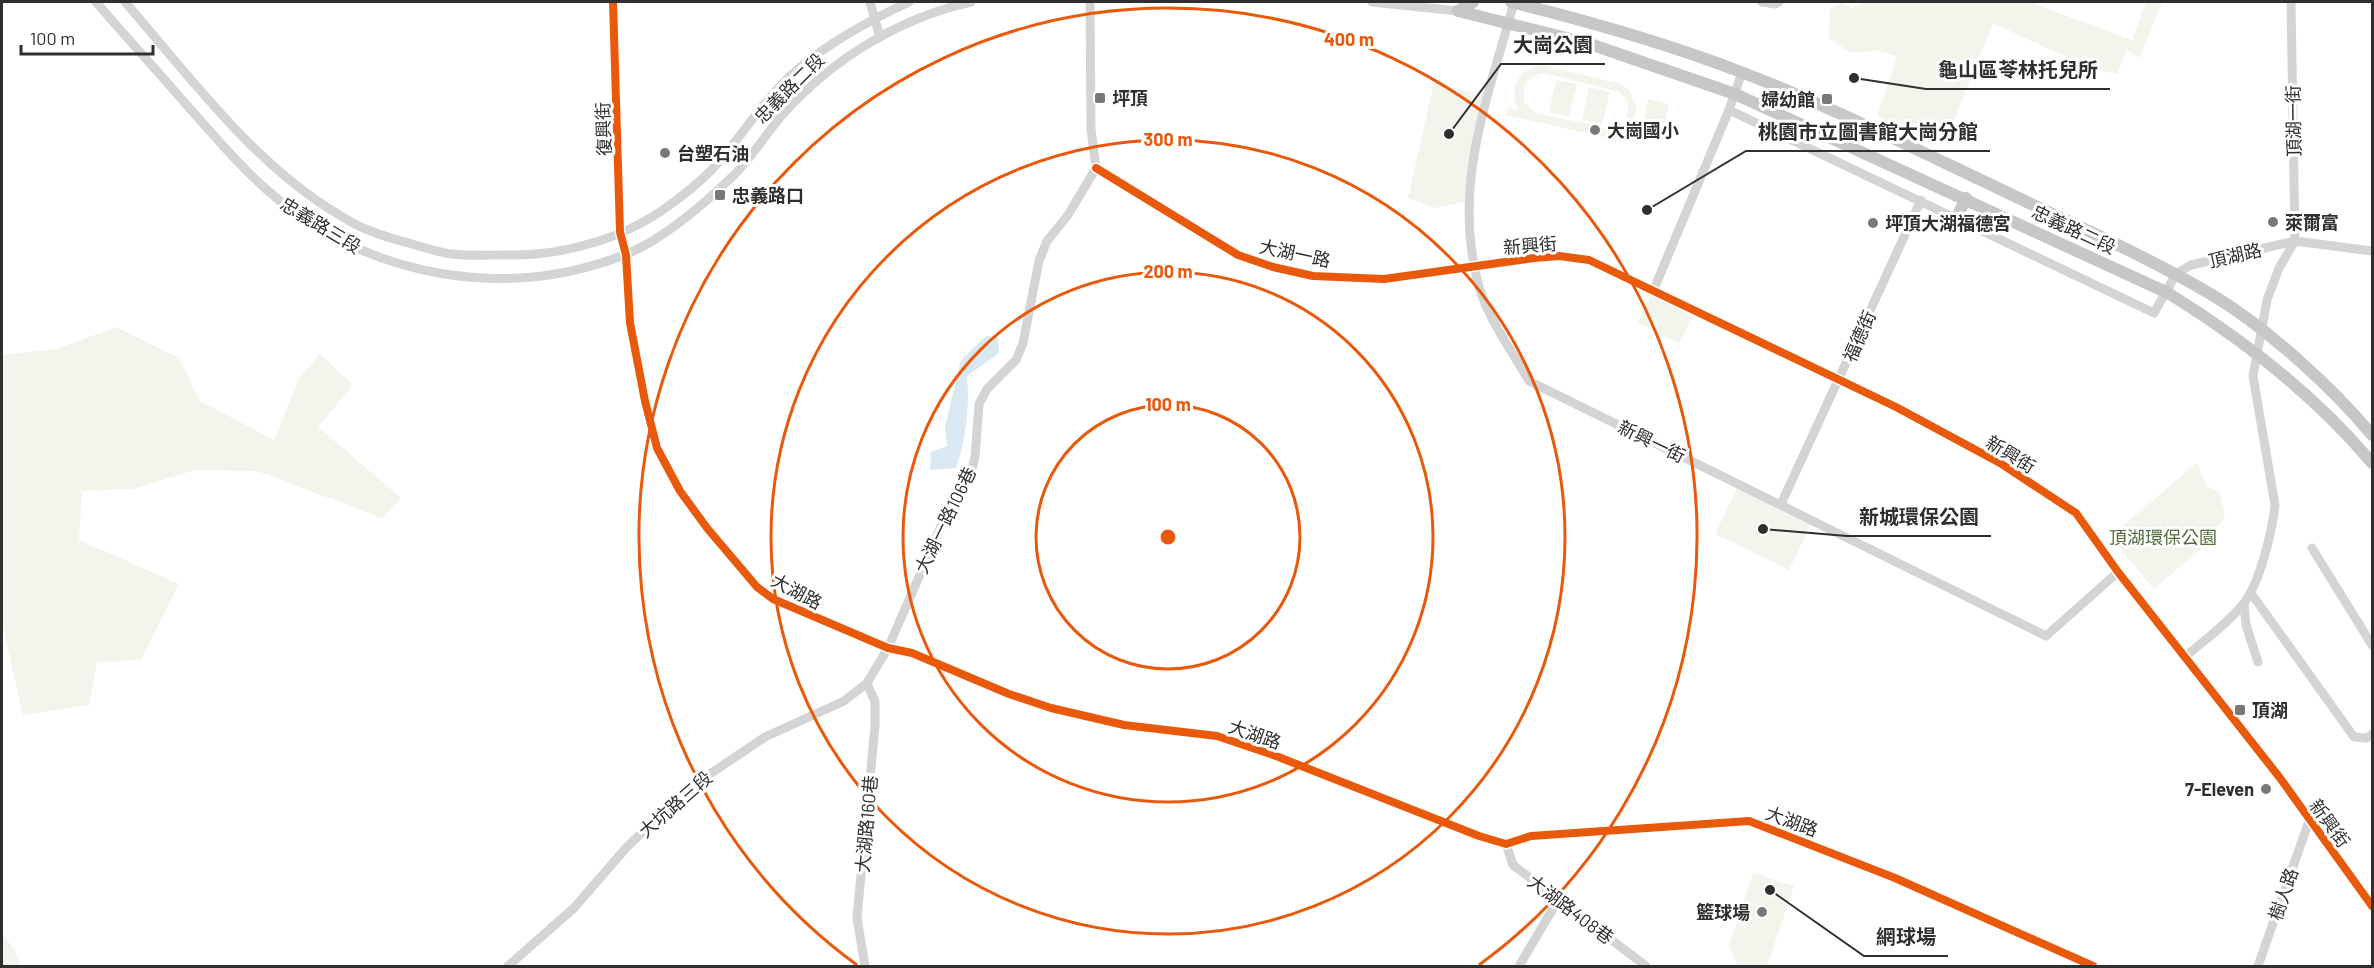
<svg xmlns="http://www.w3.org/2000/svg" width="2374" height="968" font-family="Barlow,'Noto Sans TC',sans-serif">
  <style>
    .green { fill: #f1f5ec; fill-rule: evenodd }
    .water { fill: #d9e8f2 }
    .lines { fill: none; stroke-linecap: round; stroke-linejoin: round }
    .minor { stroke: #d4d4d4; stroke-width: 9 }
    .major { stroke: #c7c7c7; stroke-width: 12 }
    .cycleway-casing { stroke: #fff; stroke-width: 11 }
    .cycleway { stroke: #e8590c; stroke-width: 8 }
    .ring { fill: none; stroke: #e8590c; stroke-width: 3 }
    .poi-dot { fill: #787878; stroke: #fff; stroke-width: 2 }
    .labels { text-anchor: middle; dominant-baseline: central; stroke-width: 6; stroke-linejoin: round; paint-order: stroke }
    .street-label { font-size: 18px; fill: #2f2f2f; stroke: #fff }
    .poi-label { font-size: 18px; font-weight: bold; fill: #2f2f2f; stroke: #fff; text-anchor: start }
    .park-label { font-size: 18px; fill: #516d3b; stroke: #fff }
    .centre { fill: #e8590c; stroke: #fff; stroke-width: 3 }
    .ring-label { font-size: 18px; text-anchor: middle; font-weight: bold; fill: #e8590c; stroke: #fff; stroke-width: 6; stroke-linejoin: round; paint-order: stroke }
    .leader { fill: none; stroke: #2f2f2f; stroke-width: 2 }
    .callout-dot { fill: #2f2f2f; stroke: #fff; stroke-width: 2 }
    .callout-label { font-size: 20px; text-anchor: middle; font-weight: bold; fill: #2f2f2f; stroke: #fff; stroke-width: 6; stroke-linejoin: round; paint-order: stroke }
  </style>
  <rect width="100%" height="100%" fill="#fff"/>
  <!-- green -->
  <g class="green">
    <polygon points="1842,2 1852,8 1866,2 2029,2 2132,40 2146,2 2162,2 2140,58 2127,50 2117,74 2085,66 1993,23 1945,142 1877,116 1897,56 1877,51 1849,52 1829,38 1830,10"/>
    <path d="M1540,65L1618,83L1629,90L1637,108L1629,130L1609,138L1506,115L1508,108L1518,110C1509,90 1517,70 1540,65ZM1544,73L1620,92L1628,102L1627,120L1618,127L1607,128L1535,113L1525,103C1520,87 1528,75 1544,73Z"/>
    <polygon points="1556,80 1577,84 1569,117 1549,112"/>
    <polygon points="1434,83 1484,95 1467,173 1466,202 1434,208 1408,198"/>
    <polygon points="1589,87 1610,92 1602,124 1582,120"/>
    <polygon points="1648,99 1669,104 1662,136 1641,132"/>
    <polygon points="1651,295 1693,316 1679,344 1638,323"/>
    <polygon points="116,327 179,358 200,401 274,440 299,378 320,354 353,385 318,427 401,498 382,518 257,471 195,470 133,489 82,491 79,540 179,584 141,660 97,662 89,705 23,715 2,624 2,355 57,349"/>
    <polygon points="2197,463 2206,485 2220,494 2225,516 2205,545 2154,589 2110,537"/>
    <polygon points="1737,488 1811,524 1789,570 1715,534"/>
    <polygon points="1753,873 1794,886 1767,966 1737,966 1729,945"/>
    <polygon points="2,934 15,950 22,966 2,966"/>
  </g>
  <!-- water -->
  <path class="water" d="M986,336L998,337L999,353L967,376C970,405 966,441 956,468L930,470L931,452L947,446L945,427L961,360Z"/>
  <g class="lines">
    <!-- minor -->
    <g class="minor">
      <path d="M96,2C127,38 160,74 192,111C218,140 244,171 274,196C372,278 506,301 624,255C661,241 705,203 733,176C752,158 766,133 784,113C833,59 899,18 971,2"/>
      <path d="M125,2C194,81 260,174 355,224C373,234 395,239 415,245C427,248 440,253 452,254C470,256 488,255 506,255C563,256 625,239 671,204C686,193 703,180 715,166C743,135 765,97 797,70C831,41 870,20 909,2"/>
      <polyline points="613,2 620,232 626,255 630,323 645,401 657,448 680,491 707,528 757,587 773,599 888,648 912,653 1009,694 1051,708 1124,725 1217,736 1276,756 1479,836 1506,844 1531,836 1749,821 1895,878 2093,966"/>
      <polyline points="870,2 880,37"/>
      <polyline points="1090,2 1091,129 1096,168"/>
      <polyline points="1372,2 1458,11"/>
      <path d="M1514,2C1489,96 1453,180 1477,279C1485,315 1511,349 1529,381L2046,636L2118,572"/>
      <polyline points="1762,2 1775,4 1779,2"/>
      <polyline points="2291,2 2295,241"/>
      <polyline points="1729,110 2154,313 2176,274 2191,265 2295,241 2372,251"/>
      <polyline points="1096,168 1238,255 1273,267 1313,276 1384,279 1534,258 1559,256 1589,260 1896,407 2000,463 2076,513 2118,572 2280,778 2372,906"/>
      <polyline points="1654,289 1729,110 1742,72"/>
      <polyline points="1781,504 1921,200"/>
      <polyline points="2312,548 2372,645"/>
      <polyline points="2253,596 2354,737 2367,738 2372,734"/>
      <polyline points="2244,604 2246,625 2258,662"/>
      <path d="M2185,657C2204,640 2229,623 2244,603C2260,582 2272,532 2275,505L2253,376L2267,300L2279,268L2295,241"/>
      <polyline points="1506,844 1513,865 1646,966"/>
      <polyline points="508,966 574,908 626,848 686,790 765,737 844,701 867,683 888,648 946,515 970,477 975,457 979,404 987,389 1016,360 1023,343 1039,261 1047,241 1068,215 1096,168"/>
      <polyline points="865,966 857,918 875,726 875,702 867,683"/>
      <polyline points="1519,966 1558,900"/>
      <polyline points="2258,966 2309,821"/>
    </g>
    <!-- major -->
    <g class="major">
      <path d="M1511,2C1588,21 1666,43 1741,72C1830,106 1917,150 2004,191C2074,225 2147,256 2214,296C2268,329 2332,387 2372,435"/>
      <path d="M1458,11L1587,43L1735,94L2168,293C2244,340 2314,394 2372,463"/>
      <polyline points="1458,11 1473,2"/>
      <polyline points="1957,217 1966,198"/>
    </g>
    <defs>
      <g id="cycleway">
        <polyline points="613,2 620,232 626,255 630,323 645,401 657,448 680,491 707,528 757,587 773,599 888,648 912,653 1009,694 1051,708 1124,725 1217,736 1276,756 1479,836 1506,844 1531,836 1749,821 1895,878 2093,966"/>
        <polyline points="1096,168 1238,255 1273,267 1313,276 1384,279 1534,258 1559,256 1589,260 1896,407 2000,463 2076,513 2118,572 2280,778 2372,906"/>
      </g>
    </defs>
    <!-- cycleway casing -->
    <use href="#cycleway" class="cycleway-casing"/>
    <!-- cycleway -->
    <use href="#cycleway" class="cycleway"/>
  </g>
  <!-- distance rings -->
  <g class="ring">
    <circle cx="1168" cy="537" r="132"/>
    <circle cx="1168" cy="537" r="265"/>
    <circle cx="1168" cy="537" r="397"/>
    <path d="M857 965A529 529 0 1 1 1479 965"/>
  </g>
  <!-- markers -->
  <g class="poi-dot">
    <rect x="1094" y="92" width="12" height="12" rx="3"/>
    <rect x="1821" y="93" width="12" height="12" rx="3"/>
    <circle cx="1595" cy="130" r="6"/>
    <circle cx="665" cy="153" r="6"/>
    <rect x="714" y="189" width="12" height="12" rx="3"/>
    <circle cx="2273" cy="222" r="6"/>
    <circle cx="1873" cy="223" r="6"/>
    <rect x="2234" y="704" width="12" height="12" rx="3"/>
    <circle cx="2266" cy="789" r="6"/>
    <circle cx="1762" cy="912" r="6"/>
  </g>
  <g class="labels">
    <!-- street labels -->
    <g class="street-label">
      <text transform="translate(789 88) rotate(-45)">忠義路二段</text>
      <text transform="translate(2293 121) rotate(-91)">頂湖一街</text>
      <text transform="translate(603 129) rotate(-92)">復興街</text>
      <text transform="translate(321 225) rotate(31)">忠義路三段</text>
      <text transform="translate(2074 229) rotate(25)">忠義路二段</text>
      <text transform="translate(1530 245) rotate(-5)">新興街</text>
      <text transform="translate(1295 253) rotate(12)">大湖一路</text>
      <text transform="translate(2235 255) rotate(-13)">頂湖路</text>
      <text transform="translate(1859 336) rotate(-66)">福德街</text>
      <text transform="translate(1652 441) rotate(26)">新興一街</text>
      <text transform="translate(2011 454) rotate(31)">新興街</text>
      <text transform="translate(945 520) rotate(-64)">大湖一路106巷</text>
      <text transform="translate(797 591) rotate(28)">大湖路</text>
      <text transform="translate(1255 734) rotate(19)">大湖路</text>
      <text transform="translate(675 804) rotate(-41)">大坑路三段</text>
      <text transform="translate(1792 821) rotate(20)">大湖路</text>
      <text transform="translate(2330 823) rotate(54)">新興街</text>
      <text transform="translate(866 824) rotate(-85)">大湖路160巷</text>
      <text transform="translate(2283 894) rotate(-71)">樹人路</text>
      <text transform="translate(1571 909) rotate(37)">大湖路408巷</text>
    </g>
    <!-- poi labels -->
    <g class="poi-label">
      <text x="1112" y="98">坪頂</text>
      <text x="1815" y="99" text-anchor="end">婦幼館</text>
      <text x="1607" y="130">大崗國小</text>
      <text x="677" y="153">台塑石油</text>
      <text x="732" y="195">忠義路口</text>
      <text x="2285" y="222">萊爾富</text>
      <text x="1885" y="223">坪頂大湖福德宮</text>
      <text x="2252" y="710">頂湖</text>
      <text x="2254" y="789" text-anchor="end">7-Eleven</text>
      <text x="1750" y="912" text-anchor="end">籃球場</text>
    </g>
    <!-- park labels -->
    <g class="park-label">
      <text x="2163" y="537">頂湖環保公園</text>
    </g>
  </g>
  <circle cx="1168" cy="537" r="9" class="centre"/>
  <g class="ring-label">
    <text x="1349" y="46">400 m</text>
    <text x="1168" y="146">300 m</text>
    <text x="1168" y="278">200 m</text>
    <text x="1168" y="411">100 m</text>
  </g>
  <!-- callouts -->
  <path class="leader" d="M1449 134L1501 64H1605M1854 78L1926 89H2110M1647 210L1746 151H1990M1763 529L1847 536H1991M1770 890L1864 956H1948"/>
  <g class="callout-dot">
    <circle cx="1449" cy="134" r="6"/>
    <circle cx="1854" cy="78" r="6"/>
    <circle cx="1647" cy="210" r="6"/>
    <circle cx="1763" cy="529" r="6"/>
    <circle cx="1770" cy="890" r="6"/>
  </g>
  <g class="callout-label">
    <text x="1553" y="52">大崗公園</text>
    <text x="2018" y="77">龜山區苓林托兒所</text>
    <text x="1868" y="139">桃園市立圖書館大崗分館</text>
    <text x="1919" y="524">新城環保公園</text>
    <text x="1906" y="944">網球場</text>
  </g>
  <!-- border -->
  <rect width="2374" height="968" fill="none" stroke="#2f2f2f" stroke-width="6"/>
  <!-- scale -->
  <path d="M21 45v9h132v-9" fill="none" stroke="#2f2f2f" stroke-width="3"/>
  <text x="30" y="45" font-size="18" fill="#2f2f2f" stroke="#ffffff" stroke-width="4.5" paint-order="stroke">100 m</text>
</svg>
